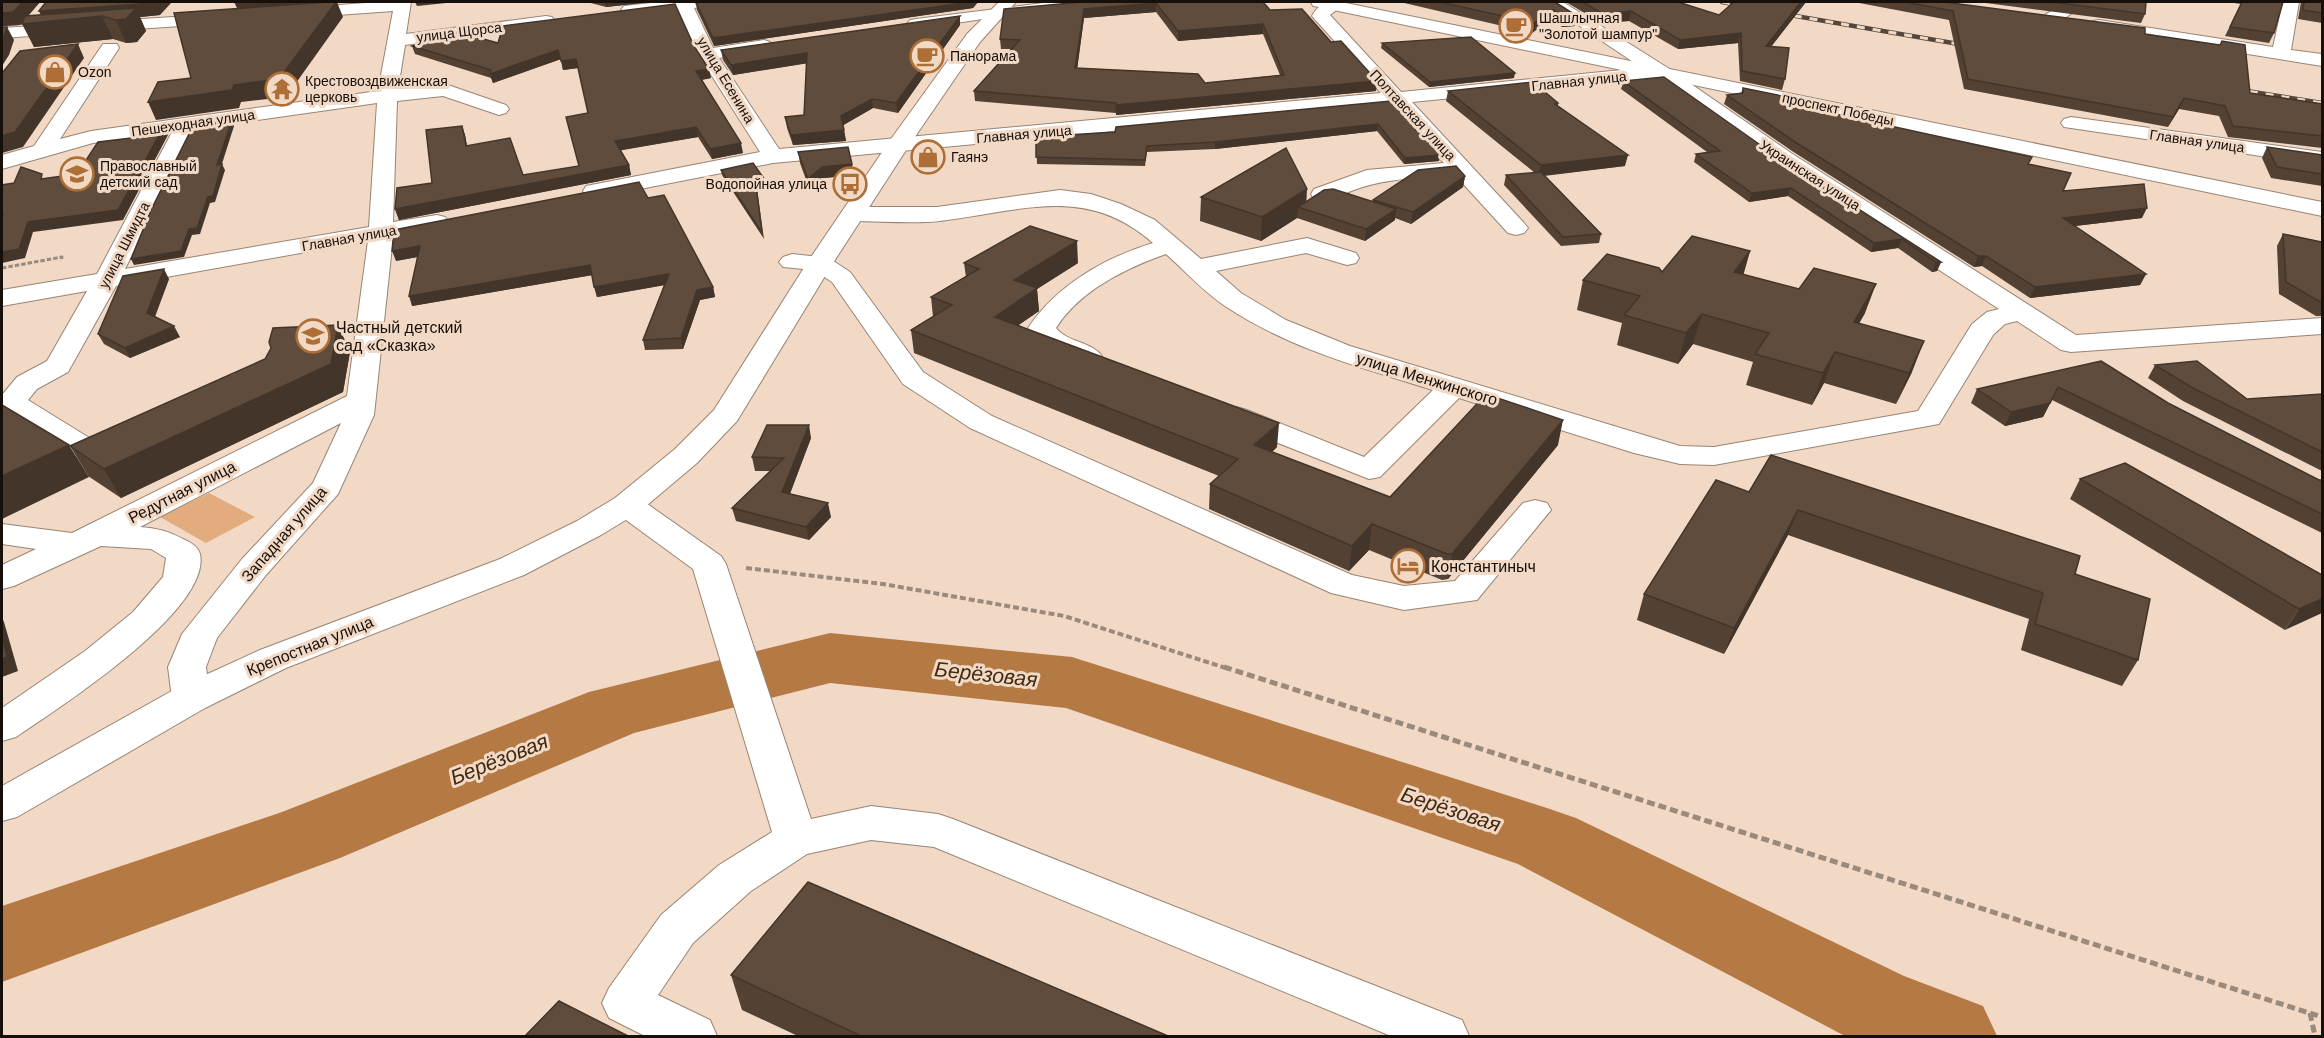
<svg xmlns="http://www.w3.org/2000/svg" width="2324" height="1038" font-family="Arial,sans-serif">
  <style>
    .green { fill: #e2ac7e }
    .lines { fill: none; stroke-linecap: round; stroke-linejoin: round }
    .river { fill: #b57943; fill-rule: evenodd }
    .minor-casing { stroke: #998472; stroke-width: 2 }
    .major-casing { stroke: #998472; stroke-width: 2 }
    .path-far2 { stroke: #9b8a7c; stroke-width: 3; stroke-dasharray: 4.5 2; stroke-linecap: butt }
    .path-far1 { stroke: #9b8a7c; stroke-width: 4; stroke-dasharray: 6 3; stroke-linecap: butt }
    .path { stroke: #9b8a7c; stroke-width: 5; stroke-dasharray: 8 4; stroke-linecap: butt }
    .minor { fill: #fff; fill-rule: evenodd }
    .major { fill: #fff; fill-rule: evenodd }
    .rail-casing { stroke: #53473d; stroke-width: 4.5 }
    .rail { stroke: #f1d9c6; stroke-width: 3; stroke-dasharray: 8; stroke-linecap: butt }
    .wall { fill: #534134; fill-rule: evenodd }
    .shaded-wall { fill: #43352a }
    .building { fill: #604c3c; stroke: #43352a; stroke-width: 1.5; fill-rule: evenodd }
    .labels { text-anchor: middle; dominant-baseline: central; stroke-width: 6; stroke-linejoin: round; paint-order: stroke }
    .far-poi-label { font-size: 14px; fill: #170f09; stroke: #f1d9c6; text-anchor: start }
    .far-street-label { font-size: 14px; fill: #170f09; stroke: #f1d9c6 }
    .poi-label { font-size: 16px; fill: #170f09; stroke: #f1d9c6; text-anchor: start }
    .street-label { font-size: 16px; fill: #170f09; stroke: #f1d9c6 }
    .near-water-label { font-size: 21px; font-style: italic; fill: #422911; stroke: #f1d9c6 }
  </style>
  <rect width="100%" height="100%" fill="#f1d9c6"/>
  <!-- green -->
  <polygon class="green" points="209,493 255,517 206,543 160,517"/>
  <g class="lines">
    <!-- river -->
    <polygon class="river" points="830,633 1072,657 1547,808 1576,818 1904,976 1983,1006 1997,1036 1845,1036 1518,864 1066,708 830,683 634,733 340,858 2,982 2,906 282,812 589,692"/>
    <defs>
      <g id="minor">
        <path d="M380,2H411L406,34L546,16L552,17L555,21L552,25L546,26L405,45L398,89L445,84L506,105L509,109L506,113L499,115L443,96L397,101L393,222L437,215L445,217L449,222L445,227L393,237L374,415L338,494L266,575L217,638L206,667L210,698L205,708L191,712L177,708L172,698L168,667L182,634L242,559L313,483L341,423L140,527C156,528 169,531 183,539C190,542 198,546 200,554C212,610 57,709 16,737L2,741V708L85,651L133,612L163,577L166,558L151,549L101,546L14,586L2,589V565L36,549L2,544V524L72,533L347,396L368,241L116,286L68,372L37,389L28,400L96,442L116,435L127,437L131,444C122,458 99,465 83,461L2,409V395L17,377L47,361L87,291L2,306V290L97,274L172,132L93,143L2,169V155L34,146L103,44H117L119,48L60,139L91,131L378,91L393,11L296,18L290,17L287,13L290,9L296,8ZM377,103L369,227L125,269L194,129Z"/>
        <path d="M660,2H709L707,6L694,8L713,48L764,40L770,42L773,46L770,50L719,58L779,149L1381,93L1312,16C1319,3 1327,2 1340,2L1343,5L1330,15L1401,92L1642,68L1544,2H1563L1668,68L1791,153L2076,335L2322,318V334L2071,352L2061,350L2017,321L2005,324L1993,335L1939,424L1714,465L1680,464L1634,453L1459,398L1380,477L1369,479L1225,422L1221,416L1225,410L1236,407L1247,410L1364,457L1433,390C1361,368 1288,348 1225,306C1204,292 1185,271 1166,254C1126,268 1079,291 1056,328C1068,343 1091,341 1102,356L1098,362C1084,365 1054,356 1043,347C1037,343 1033,334 1028,328C1057,285 1104,258 1153,243C1085,183 1019,212 940,221C912,224 881,221 853,221L845,219L841,214L845,209L853,207H937L1060,190L1091,194L1121,204L1155,220L1201,259L1307,238L1356,253L1359,258L1356,263L1347,265L1306,253L1216,271L1241,293L1286,320L1350,346L1680,446L1714,447L1918,411L1972,324L1987,312L1999,309L1775,163L1657,78L1412,102L1524,223L1528,228L1524,233L1516,235L1508,233L1455,175C1422,178 1385,178 1354,190C1341,195 1328,202 1314,199L1311,194L1314,189L1367,170L1444,163L1391,105L773,163L594,198L586,196L583,191L586,186L760,152L698,54L678,10L630,15L624,14L621,10L624,6Z"/>
        <polygon points="1051,2 1107,2 1105,6 1099,7 996,17 916,29 910,28 907,24 910,20 916,19"/>
        <polygon points="2070,2 2090,2 2058,22 2046,22 2043,18 2046,14"/>
        <polygon points="2283,2 2299,2 2291,50 2322,54 2322,66 2099,30 2093,29 2090,25 2093,21 2099,20 2273,47"/>
        <polygon points="220,14 226,15 229,19 226,23 2,38 2,28"/>
        <polygon points="2071,117 2322,152 2322,165 2064,127 2061,123 2064,119"/>
        <polygon points="792,254 829,258 850,272 923,372 992,416 1352,575 1404,586 1455,581 1523,503 1535,500 1547,503 1551,510 1477,600 1404,610 1331,593 970,428 903,384 832,282 814,270 783,267 779,262 783,257"/>
        <polygon points="627,495 639,498 721,556 726,564 811,819 871,806 938,814 953,819 1462,1020 1469,1036 1391,1036 934,847 871,840 807,854 751,891 693,943 658,995 710,1020 717,1036 645,1036 609,1018 602,1003 609,988 661,915 719,865 772,832 693,569 615,512 611,505 615,498"/>
      </g>
      <g id="major">
        <polygon points="999,2 1016,2 980,42 910,144 833,263 737,421 697,463 639,512 601,535 524,575 286,668 205,708 17,817 2,821 2,786 177,688 260,650 500,559 577,521 615,498 675,449 714,410 807,263 891,139 967,34"/>
        <polygon points="1311,2 1341,2 2322,202 2322,216 1319,7 1313,6"/>
      </g>
    </defs>
    <!-- minor casing -->
    <use href="#minor" class="minor-casing"/>
    <!-- major casing -->
    <use href="#major" class="major-casing"/>
    <!-- path-far2 -->
    <polyline class="path-far2" points="2,268 62,257 61,261"/>
    <!-- path-far1 -->
    <polyline class="path-far1" points="746,568 883,584 1064,616 1229,669"/>
    <!-- path -->
    <g class="path">
      <polyline points="1224,667 2322,1017"/>
      <polyline points="2310,1013 2315,1036"/>
    </g>
    <!-- minor -->
    <use href="#minor" class="minor"/>
    <!-- major -->
    <use href="#major" class="major"/>
    <defs>
      <g id="rail">
        <polyline points="1722,2 1749,7"/>
        <polyline points="1778,13 1970,46"/>
        <polyline points="2234,89 2322,103"/>
      </g>
    </defs>
    <!-- rail casing -->
    <use href="#rail" class="rail-casing"/>
    <!-- rail -->
    <use href="#rail" class="rail"/>
  </g>
  <!-- wall -->
  <g class="wall">
    <polygon points="2,2 40,2 28,16 41,15 39,11 160,15 140,17 146,31 137,42 126,43 113,39 34,47 24,21 20,25 2,26"/>
    <polygon points="587,2 651,2 606,7"/>
    <polygon points="702,2 978,2 973,8 714,46 697,10 696,3"/>
    <path d="M1082,2H1263L1270,10L1331,42L1377,81L1376,91L1116,115V113L975,101L974,91L1011,49H1001L1000,39ZM1156,12L1178,41L1263,34L1280,75L1205,83L1077,68L1084,18Z"/>
    <polygon points="1400,2 1555,2 1577,16 1575,26 1562,27 1551,19 1532,33"/>
    <polygon points="1566,2 1678,2 1719,15 1734,2 1806,2 1771,47 1785,79 1782,90 1740,81 1738,43 1678,49 1629,21 1601,23"/>
    <polygon points="1854,2 1944,2 2145,34 2250,93 2322,104 2322,148 2228,137 2219,116 2179,109 2168,127 1964,89 1949,20"/>
    <polygon points="1978,2 2146,2 2145,14 2141,23"/>
    <polygon points="2227,2 2283,2 2274,33 2269,43 2225,36 2241,4"/>
    <polygon points="2301,2 2322,2 2322,23 2298,19"/>
    <polygon points="960,16 960,25 898,113 873,108 843,125 846,141 793,145 787,128 785,117 804,115 807,63 733,75 723,60 721,50"/>
    <polygon points="498,43 694,46 711,78 702,80 743,153 712,159 698,137 620,150 629,165 631,175 399,220 395,209 432,183 462,126 465,135 467,146 523,175 579,166 588,113 578,68 563,70 561,59 493,83 491,78 415,54 412,46"/>
    <polygon points="1382,43 1514,78 1429,87 1381,48"/>
    <polygon points="1623,81 1776,156 1941,262 1937,271 1932,272 1898,248 1871,252 1788,196 1749,202 1694,162 1696,154 1707,152 1621,89"/>
    <polygon points="1743,88 1781,102 2029,164 2063,191 2142,218 2075,226 2146,274 2140,285 2030,298 1982,266 1974,267 1792,151 1724,104 1727,95 1741,93"/>
    <polygon points="1448,91 1558,103 1558,106 1625,166 1544,176 1601,234 1599,243 1561,246 1504,185 1506,175 1535,173 1446,101"/>
    <polygon points="1391,101 1440,155 1439,161 1404,164 1377,131 1215,149 1147,152 1145,166 1037,164 1036,137 1115,132"/>
    <polygon points="2267,147 2322,155 2322,186 2271,178 2262,158"/>
    <polygon points="798,152 854,175 824,178 810,191 800,163"/>
    <polygon points="721,170 767,183 768,189 757,190 764,239 722,175"/>
    <polygon points="1465,176 1463,187 1411,224 1395,218 1395,220 1365,241 1297,218 1261,241 1200,221 1201,197 1306,202 1372,202 1373,200"/>
    <polygon points="648,198 713,287 715,297 700,300 683,349 645,350 643,340 664,285 597,297 592,275 412,306 417,257 396,261"/>
    <polygon points="2283,234 2322,242 2322,316 2316,316 2279,294 2277,246"/>
    <polygon points="1750,251 1743,274 1865,313 1859,323 1912,372 1896,404 1824,383 1812,405 1746,385 1753,362 1693,344 1678,364 1617,345 1622,323 1577,310 1583,280 1662,272"/>
    <polygon points="964,263 1078,263 1037,289 1039,311 1018,325 1277,447 1272,452 1390,497 1558,445 1448,579 1442,580 1369,550 1349,571 1209,509 1210,484 1219,476 914,353 911,330 933,317 931,297 966,277"/>
    <polygon points="169,279 155,317 180,337 130,358 104,344 98,334"/>
    <polygon points="338,325 350,352 343,392 121,498 88,476 89,477 70,446 265,359"/>
    <polygon points="2101,361 2168,403 2319,480 2322,480 2322,533 2052,400 2043,417 2005,426 1971,403 1977,389"/>
    <polygon points="2155,365 2247,399 2322,394 2322,471 2183,401 2148,378"/>
    <polygon points="811,438 790,494 831,517 809,540 736,521 732,508 770,471 755,471 752,457"/>
    <polygon points="2080,479 2322,575 2285,630 2070,499"/>
    <polygon points="1749,492 2075,574 2138,660 2122,686 2021,650 2029,619 1788,535 1724,654 1637,620 1644,594"/>
    <polygon points="731,975 1168,1036 798,1036 742,1010"/>
  </g>
  <!-- shaded-wall -->
  <g class="shaded-wall">
    <polygon points="23,2 40,2 20,25 2,26 2,13"/>
    <polygon points="156,2 172,2 160,15 140,17 146,31 137,42 126,43 116,20 102,16 113,39 34,47 22,24 45,22 39,11"/>
    <polygon points="234,2 346,2 337,2 343,17 286,97 241,102 239,108 156,120 148,102 234,85 238,10"/>
    <polygon points="415,2 456,2 417,6"/>
    <polygon points="605,2 651,2 606,7"/>
    <polygon points="970,2 978,2 973,8 714,46 713,38"/>
    <polygon points="1801,2 1806,2 1763,56 1766,46"/>
    <polygon points="1156,3 1156,12 1084,18 1076,78 1075,68 1084,9"/>
    <polygon points="1553,10 1551,19 1532,33 1534,23"/>
    <polygon points="1631,11 1629,21 1601,23 1603,14"/>
    <polygon points="960,16 960,25 898,113 896,103"/>
    <polygon points="1577,16 1575,26 1562,27 1564,17"/>
    <polygon points="1263,24 1263,34 1178,41 1178,31"/>
    <polygon points="7,27 14,40 9,55 2,66 2,42"/>
    <polygon points="1741,33 1738,43 1678,49 1680,40"/>
    <polygon points="78,44 84,58 23,147 2,153 2,136"/>
    <polygon points="558,50 561,59 493,83 490,74"/>
    <polygon points="807,53 809,63 733,75 731,65"/>
    <polygon points="576,59 578,68 563,70 561,61"/>
    <polygon points="709,69 711,78 698,80 696,71"/>
    <polygon points="1515,73 1514,78 1429,87 1430,82"/>
    <polygon points="1377,81 1376,91 1116,115 1116,105"/>
    <polygon points="2184,98 2179,109 2168,127 2173,117"/>
    <polygon points="872,99 873,108 842,126 841,116"/>
    <polygon points="232,120 234,126 220,170 217,165"/>
    <polygon points="1378,124 1377,131 1215,149 1215,142"/>
    <polygon points="164,126 168,135 123,220 33,232 25,258 2,263 2,252 28,222"/>
    <polygon points="462,126 465,135 469,156 466,146"/>
    <polygon points="696,127 698,137 617,151 615,141"/>
    <polygon points="844,130 846,141 793,145 791,135"/>
    <polygon points="741,143 743,153 712,159 710,149"/>
    <polygon points="1440,155 1439,161 1404,164 1405,158"/>
    <polygon points="1628,155 1625,166 1539,176 1541,165"/>
    <polygon points="222,164 225,170 215,202 210,203 200,234 192,235 184,257 134,265 131,259 208,197"/>
    <polygon points="852,164 854,175 824,178 810,191 808,179 822,167"/>
    <polygon points="629,165 631,175 399,220 395,209"/>
    <polygon points="1465,176 1463,187 1411,224 1413,212"/>
    <polygon points="767,183 768,189 757,190 764,239 756,185"/>
    <polygon points="1791,188 1788,196 1749,202 1752,193"/>
    <polygon points="1307,189 1306,209 1298,207 1297,218 1261,241 1262,217"/>
    <polygon points="2147,208 2142,218 2058,228 2063,218"/>
    <polygon points="1396,209 1395,220 1365,241 1366,229"/>
    <polygon points="1902,239 1898,248 1871,252 1874,243"/>
    <polygon points="1077,241 1078,263 1037,289 1039,311 997,340 995,317 1014,280"/>
    <polygon points="420,246 423,256 396,261 392,251"/>
    <polygon points="1750,251 1742,280 1734,272"/>
    <polygon points="1978,256 1986,256 1982,266 1974,267"/>
    <polygon points="1936,262 1941,262 1937,271 1932,272"/>
    <polygon points="590,265 593,275 412,306 409,296"/>
    <polygon points="164,269 169,279 152,323 147,313"/>
    <polygon points="669,274 671,284 597,297 594,287"/>
    <polygon points="2146,274 2140,285 2030,298 2035,287"/>
    <polygon points="1876,284 1865,313 1843,352 1854,322"/>
    <polygon points="713,287 715,297 700,300 683,349 681,338 697,290"/>
    <polygon points="1702,314 1693,344 1678,364 1686,333"/>
    <polygon points="338,325 350,352 343,392 121,498 104,469"/>
    <polygon points="174,326 180,337 130,358 125,348"/>
    <polygon points="1924,341 1912,372 1896,404 1909,373"/>
    <polygon points="1835,352 1824,383 1812,405 1823,373"/>
    <polygon points="2058,387 2043,417 2005,426 2011,412"/>
    <polygon points="1563,420 1558,445 1448,579 1452,554"/>
    <polygon points="1279,423 1277,447 1253,470 1254,445"/>
    <polygon points="809,425 811,438 785,506 782,492"/>
    <polygon points="69,445 89,477 2,519 2,476"/>
    <polygon points="828,503 831,517 809,540 806,527"/>
    <polygon points="1798,510 1788,535 1724,654 1734,628"/>
    <polygon points="1372,524 1369,550 1349,571 1352,546"/>
    <polygon points="2322,599 2322,613 2285,630 2299,609"/>
    <polygon points="2,618 4,622 18,671 2,677"/>
  </g>
  <!-- building -->
  <g class="building">
    <polygon points="2,2 23,2 13,12 2,13"/>
    <polygon points="46,2 156,2 155,3 39,11"/>
    <polygon points="329,2 336,2 279,79 234,85 232,90 148,102 158,82 191,78 174,13"/>
    <polygon points="702,2 970,2 713,38 696,3"/>
    <path d="M1082,2H1263L1270,10L1302,9L1331,42L1341,41L1377,81L1116,105V103L974,91L1020,40L1000,39L1004,9ZM1156,3L1178,31L1263,24L1284,75L1205,83L1198,74L1075,68L1084,9Z"/>
    <polygon points="1440,2 1555,2 1577,16 1564,17 1553,10 1534,23"/>
    <polygon points="1583,2 1678,2 1719,15 1734,2 1801,2 1766,46 1789,48 1785,79 1742,71 1741,33 1680,40 1631,11 1603,14"/>
    <polygon points="1905,2 1944,2 2145,28 2145,34 2220,45 2222,41 2245,45 2250,93 2322,104 2322,136 2233,126 2225,106 2184,98 2173,117 1968,79 1953,11"/>
    <polygon points="2052,2 2146,2 2145,14"/>
    <polygon points="2242,2 2283,2 2274,33 2230,27"/>
    <polygon points="2304,2 2322,2 2322,13 2303,10"/>
    <polygon points="675,4 694,46 709,69 696,71 741,143 710,149 696,127 615,141 629,165 395,209 397,188 432,183 426,130 462,126 466,146 510,138 523,175 579,166 566,117 588,113 576,59 561,61 558,50 490,74 491,70 412,46 458,32 498,43 503,26"/>
    <polygon points="136,8 126,19 116,20 102,16 22,24 25,16"/>
    <polygon points="960,16 896,103 872,99 841,116 844,130 791,135 785,117 804,115 807,53 731,65 721,50"/>
    <polygon points="2,27 7,27 2,42"/>
    <polygon points="1471,37 1515,73 1430,82 1382,43"/>
    <polygon points="78,44 15,132 2,136 2,72 3,72 20,51"/>
    <polygon points="1664,77 1776,156 1941,262 1936,262 1902,239 1874,243 1791,188 1752,193 1696,154 1720,151 1623,81"/>
    <polygon points="1533,82 1558,103 1555,104 1628,155 1541,165 1448,91"/>
    <polygon points="1743,88 1782,96 1781,102 2032,157 2028,164 2071,173 2063,191 2144,184 2147,208 2063,218 2146,274 2035,287 1986,256 1978,256 1795,142 1727,95 1743,93"/>
    <polygon points="1391,101 1440,155 1405,158 1378,124 1215,142 1147,146 1145,160 1036,157 1036,137 1115,132 1116,127"/>
    <polygon points="232,120 217,165 222,164 213,196 208,197 197,228 189,229 181,251 131,259 151,210 193,126"/>
    <polygon points="164,126 118,210 28,222 19,249 2,252 2,218 3,214 2,214 2,185 14,183 21,167 42,174 41,179 77,174 98,142 140,137 144,129"/>
    <polygon points="848,147 852,164 822,167 808,179 798,152"/>
    <polygon points="2267,147 2322,155 2322,174 2277,167"/>
    <polygon points="1286,148 1307,189 1262,217 1201,197"/>
    <polygon points="753,163 767,183 756,185 762,233 721,170"/>
    <polygon points="1456,166 1465,176 1413,212 1373,200 1418,170"/>
    <polygon points="1541,172 1601,234 1563,237 1506,175"/>
    <polygon points="639,182 648,198 664,195 713,287 697,290 681,338 643,340 669,274 594,287 590,265 409,296 420,246 392,251 394,230"/>
    <polygon points="1333,189 1396,209 1366,229 1298,207 1324,190"/>
    <polygon points="1030,226 1077,241 1014,280 1037,288 995,317 1279,423 1254,445 1390,497 1486,394 1563,420 1452,554 1447,554 1372,524 1352,546 1210,484 1238,459 911,330 952,305 931,297 979,269 964,263"/>
    <polygon points="2283,234 2322,242 2322,303 2286,282"/>
    <polygon points="1692,236 1750,251 1734,272 1799,289 1814,268 1876,284 1854,322 1924,341 1909,373 1835,352 1823,373 1755,354 1769,333 1702,314 1686,333 1624,315 1640,296 1583,280 1607,254 1659,268 1662,272"/>
    <polygon points="164,269 147,313 174,326 125,348 98,334 123,276"/>
    <polygon points="338,325 331,364 104,469 70,446 265,359 271,348 269,342 273,328"/>
    <polygon points="2101,361 2168,403 2319,480 2322,480 2322,514 2058,387 2050,403 2011,412 1977,389"/>
    <polygon points="2197,361 2247,399 2322,394 2322,452 2191,387 2155,365"/>
    <polygon points="2,405 69,445 2,476"/>
    <polygon points="767,425 809,425 782,492 828,503 806,527 732,508 784,458 752,457"/>
    <polygon points="1771,455 2080,556 2075,574 2150,599 2138,660 2035,624 2043,593 1798,510 1734,628 1644,594 1716,480 1749,492"/>
    <polygon points="2125,463 2322,575 2322,599 2299,609 2080,479"/>
    <polygon points="2,635 7,657 2,659"/>
    <polygon points="808,882 1168,1036 861,1036 731,975"/>
    <polygon points="559,1001 628,1036 525,1036"/>
  </g>
  <!-- icons -->
  <defs>
    <symbol id="cafe-ring" viewBox="-11 -11 22 22"><circle r="9.5" fill="#f1d9c6" stroke="#ad6f35" stroke-width="1.5"/><path d="M-5.5-4.5H6V0H3Q3 3.5 0 3.5H-2.5Q-5.5 3.5-5.5 0ZM3-3.2v2h1.7v-2ZM-6 4.5H4V6H-6Z" fill="#ad6f35"/></symbol>
    <symbol id="shop-ring" viewBox="-11 -11 22 22"><circle r="9.5" fill="#f1d9c6" stroke="#ad6f35" stroke-width="1.5"/><path d="M-5-2.5h2.3a2.7 3.5 0 0 1 5.4 0H5L5.5 6h-11ZM-1.5-2.5h3a1.5 2.3 0 0 0-3 0Z" fill="#ad6f35"/></symbol>
    <symbol id="temple-ring" viewBox="-11 -11 22 22"><circle r="9.5" fill="#f1d9c6" stroke="#ad6f35" stroke-width="1.5"/><path d="M0-6L5-2H3V0L6.5 2.5H4V6H1.5V3h-3V6H-4V2.5H-6.5L-3 0V-2H-5Z" fill="#ad6f35"/></symbol>
    <symbol id="school-ring" viewBox="-11 -11 22 22"><circle r="9.5" fill="#f1d9c6" stroke="#ad6f35" stroke-width="1.5"/><path d="M0-5L7-2L0 1L-7-2ZM-4 1L0 2.5L4 1V4Q0 6-4 4Z" fill="#ad6f35"/></symbol>
    <symbol id="bus-ring" viewBox="-11 -11 22 22"><circle r="9.5" fill="#f1d9c6" stroke="#ad6f35" stroke-width="1.5"/><path d="M-5-6H5V4H4V6H2V4H-2V6H-4V4H-5ZM-3.5-4V0h7V-4ZM-3.5 1.2v1.5H-2V1.2ZM2 1.2v1.5H3.5V1.2Z" fill="#ad6f35"/></symbol>
    <symbol id="hotel-ring" viewBox="-11 -11 22 22"><circle r="9.5" fill="#f1d9c6" stroke="#ad6f35" stroke-width="1.5"/><path d="M-6-4.5h1.5V1H6V5H4.5V3h-9V5H-6ZM-4 0a1.8 1.8 0 1 1 3.6 0ZM.5 0V-2.5h3Q6-2.5 6 0Z" fill="#ad6f35"/></symbol>
  </defs>
  <g fill-rule="evenodd">
    <use href="#cafe-ring" x="1497" y="7" width="38" height="38"/>
    <use href="#cafe-ring" x="908" y="37" width="38" height="38"/>
    <use href="#shop-ring" x="36" y="53" width="38" height="38"/>
    <use href="#temple-ring" x="263" y="70" width="38" height="38"/>
    <use href="#shop-ring" x="909" y="138" width="38" height="38"/>
    <use href="#school-ring" x="58" y="155" width="38" height="38"/>
    <use href="#bus-ring" x="831" y="165" width="38" height="38"/>
    <use href="#school-ring" x="294" y="317" width="38" height="38"/>
    <use href="#hotel-ring" x="1389" y="547" width="38" height="38"/>
  </g>
  <g class="labels">
    <!-- far-poi labels -->
    <g class="far-poi-label">
      <text x="1539" y="18">Шашлычная<tspan x="1539" dy="16">"Золотой шампур"</tspan></text>
      <text x="950" y="56">Панорама</text>
      <text x="78" y="72">Ozon</text>
      <text x="305" y="81">Крестовоздвиженская<tspan x="305" dy="16">церковь</tspan></text>
      <text x="951" y="157">Гаянэ</text>
      <text x="100" y="166">Православный<tspan x="100" dy="16">детский сад</tspan></text>
      <text x="827" y="184" text-anchor="end">Водопойная улица</text>
    </g>
    <!-- far-street labels -->
    <g class="far-street-label">
      <text transform="translate(459 32) rotate(-7)">улица Щорса</text>
      <text transform="translate(726 80) rotate(59)">улица Есенина</text>
      <text transform="translate(1579 81) rotate(-6)">Главная улица</text>
      <text transform="translate(1838 109) rotate(12)">проспект Победы</text>
      <text transform="translate(1413 115) rotate(47)">Полтавская улица</text>
      <text transform="translate(193 123) rotate(-8)">Пешеходная улица</text>
      <text transform="translate(1024 134) rotate(-5)">Главная улица</text>
      <text transform="translate(2197 141) rotate(8)">Главная улица</text>
      <text transform="translate(1810 175) rotate(33)">Украинская улица</text>
      <text transform="translate(349 238) rotate(-10)">Главная улица</text>
      <text transform="translate(124 245) rotate(-63)">улица Шмидта</text>
    </g>
    <!-- poi labels -->
    <g class="poi-label">
      <text x="336" y="327">Частный детский<tspan x="336" dy="18">сад «Сказка»</tspan></text>
      <text x="1431" y="566">Константиныч</text>
    </g>
    <!-- street labels -->
    <g class="street-label">
      <text transform="translate(1427 379) rotate(17)">улица Менжинского</text>
      <text transform="translate(182 492) rotate(-27)">Редутная улица</text>
      <text transform="translate(284 534) rotate(-49)">Западная улица</text>
      <text transform="translate(310 646) rotate(-22)">Крепостная улица</text>
    </g>
    <!-- near-water labels -->
    <g class="near-water-label">
      <text transform="translate(986 674) rotate(6)">Берёзовая</text>
      <text transform="translate(499 759) rotate(-22)">Берёзовая</text>
      <text transform="translate(1451 809) rotate(18)">Берёзовая</text>
    </g>
  </g>
  <!-- border -->
  <rect width="2324" height="1038" fill="none" stroke="#170f09" stroke-width="6"/>
</svg>
